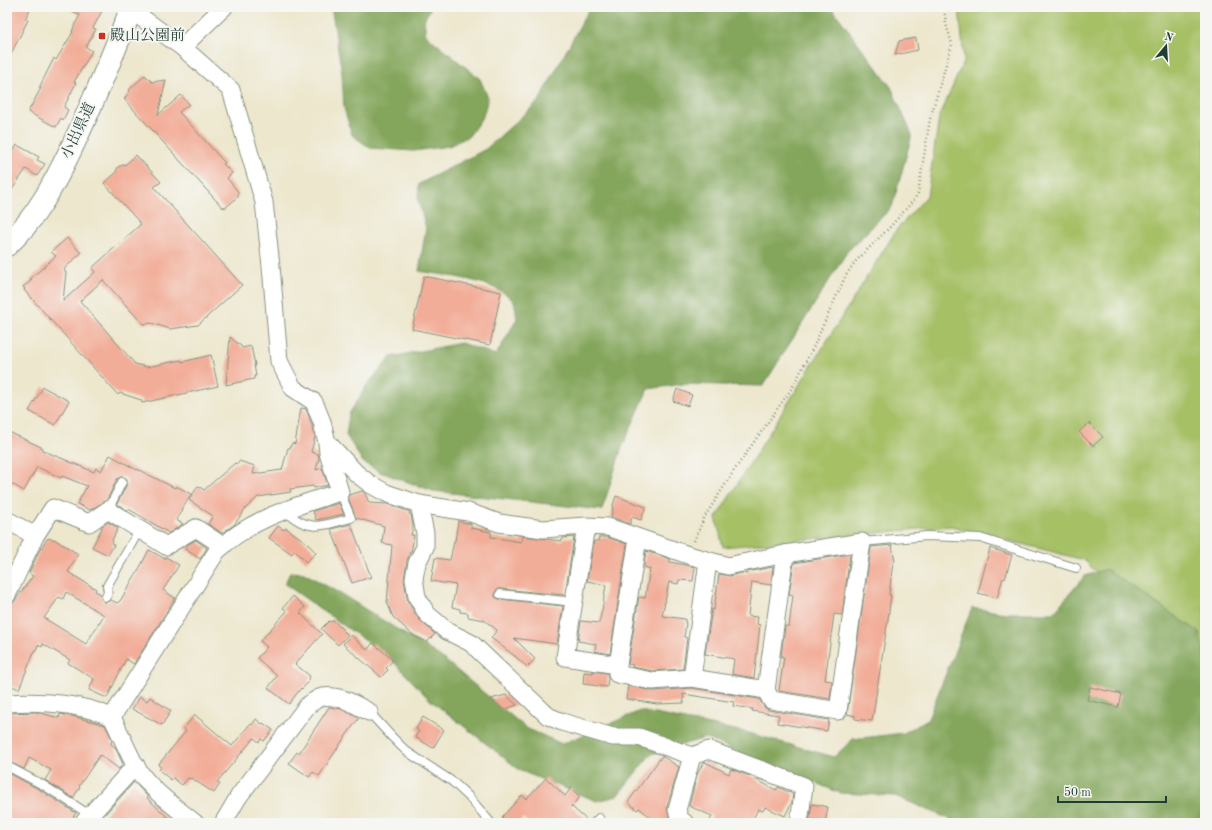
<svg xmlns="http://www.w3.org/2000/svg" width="1212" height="830" font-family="'Old Standard TT','Noto Serif JP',serif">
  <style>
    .green { fill: #a6c066; stroke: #627e4d }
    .forest { fill: #84a65b; stroke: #527248 }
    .building { fill: #f2ad98; fill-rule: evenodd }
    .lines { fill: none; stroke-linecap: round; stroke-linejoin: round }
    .service-casing { stroke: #869280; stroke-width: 10 }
    .minor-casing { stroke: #869280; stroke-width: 19 }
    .secondary-casing { stroke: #869280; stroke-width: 24 }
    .path { stroke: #869280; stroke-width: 2.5; stroke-dasharray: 1 3; stroke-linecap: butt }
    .service { stroke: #fff; stroke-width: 8 }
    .minor { stroke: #fff; stroke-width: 17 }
    .secondary { stroke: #fff; stroke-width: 22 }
    .poi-dot { fill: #c8321e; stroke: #f6f6f2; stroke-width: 1.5 }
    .labels { text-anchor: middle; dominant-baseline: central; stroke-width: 4; stroke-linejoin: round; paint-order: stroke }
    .poi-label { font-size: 15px; fill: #1f3d34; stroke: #f6f6f2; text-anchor: start }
    .street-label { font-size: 15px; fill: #1f3d34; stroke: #f6f6f2 }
  </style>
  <rect width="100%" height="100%" fill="#f6f6f2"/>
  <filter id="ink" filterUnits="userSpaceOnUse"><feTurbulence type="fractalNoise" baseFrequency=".025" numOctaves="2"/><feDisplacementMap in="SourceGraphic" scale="8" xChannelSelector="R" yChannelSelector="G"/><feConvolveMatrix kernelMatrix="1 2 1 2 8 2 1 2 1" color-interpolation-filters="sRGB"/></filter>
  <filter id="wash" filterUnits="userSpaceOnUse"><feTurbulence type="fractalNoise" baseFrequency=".012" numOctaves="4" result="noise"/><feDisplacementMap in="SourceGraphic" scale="16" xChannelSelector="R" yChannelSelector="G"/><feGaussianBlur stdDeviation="0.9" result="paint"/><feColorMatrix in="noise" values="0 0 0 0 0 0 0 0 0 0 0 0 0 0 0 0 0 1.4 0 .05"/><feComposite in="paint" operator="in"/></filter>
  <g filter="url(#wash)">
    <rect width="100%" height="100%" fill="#ede7cd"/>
    <!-- green -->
    <polygon class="green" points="959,7 1205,7 1205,696 1190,667 1084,560 951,526 723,547 716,518 897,229 927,196 939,118 964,60"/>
    <!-- forest -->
    <g class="forest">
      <polygon points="331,7 431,7 424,20 426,35 480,79 488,98 483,116 469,136 449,146 414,151 370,148 352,135 344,108 342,73"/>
      <path d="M590,7H831L891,87L912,135L892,207L847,252L763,386L683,384L648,389L621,450L602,510L433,491L380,472L363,462L346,435L349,414L367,385L391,357L461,343L496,355L517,319C516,314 516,305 513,301C499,281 443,275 419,271L426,228L418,200L419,184L486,149L539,101Z"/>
      <polygon points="1106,569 1199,632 1205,657 1205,823 959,823 895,796 840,793 705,738 651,754 617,796 597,801 521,771 429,699 390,658 285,584 290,572 304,573 346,597 441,657 526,728 562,744 640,711 745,732 834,757 853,739 904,733 928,719 972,608 1006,613 1053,613 1085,576"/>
    </g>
    <g id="blocks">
      <!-- building -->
      <g class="building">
        <polygon points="7,7 31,7 25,19 28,20 7,62"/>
        <polygon points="65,7 104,7 93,28 96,29 86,47 92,51 74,82 76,83 64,107 68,110 63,120 61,118 56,127 28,112 41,88 39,88 54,58 56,60 73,32 72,32 75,24 80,15"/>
        <polygon points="916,38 918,50 895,55 899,41"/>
        <polygon points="145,75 152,82 166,80 158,115 181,95 189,104 179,112 225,163 223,164 232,173 227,178 239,193 237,194 239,196 225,208 224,206 223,208 124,99 126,98 125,97 130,92 129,90"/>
        <polygon points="17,145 39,157 37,160 45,164 37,176 26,169 7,197 7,162"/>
        <polygon points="136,155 161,182 154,187 242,285 198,325 170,329 151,323 143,324 103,280 80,301 135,364 147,367 181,360 182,362 211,355 218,386 142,403 141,400 120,393 118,395 24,290 25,289 23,287 32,280 30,279 56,256 51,252 67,238 81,253 64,269 66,273 63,301 95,272 92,268 141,224 104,183 115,174 118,167 126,164"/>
        <polygon points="424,276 501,292 490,345 412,329"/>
        <polygon points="230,337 241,346 242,348 251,346 255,365 254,365 256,376 254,376 254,379 226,385"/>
        <polygon points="43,387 69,401 55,425 29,411"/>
        <polygon points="677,389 692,395 688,406 673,401"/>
        <polygon points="301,408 306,409 312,425 313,434 315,434 315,437 311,452 318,454 319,458 316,470 322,468 328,485 314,488 313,486 290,489 291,492 258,497 246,508 234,525 222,533 208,524 213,516 189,500 198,486 204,490 235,463 238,464 239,461 255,466 253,474 282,470 288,448 290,448 292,443 295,444"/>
        <polygon points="1089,423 1103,437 1093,446 1079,432"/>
        <polygon points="7,431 43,448 42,450 94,472 96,468 101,471 110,455 137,470 137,469 175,488 176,486 191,494 176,520 183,524 169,533 132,511 128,509 127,510 117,504 127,484 127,479 124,477 121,477 117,479 107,500 90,510 77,504 87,486 62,476 61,478 37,467 24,491 7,481"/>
        <polygon points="362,491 365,493 369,503 388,504 410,512 409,514 411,514 413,527 411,535 414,535 412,548 411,552 410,552 407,561 404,580 408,602 419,619 435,634 427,642 414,636 393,617 387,602 392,545 382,543 384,526 356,518 348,497 349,495"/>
        <polygon points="616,496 646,507 641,520 632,517 630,524 611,517 613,508 612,508"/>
        <polygon points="339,503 344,514 316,520 313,511"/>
        <polygon points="458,521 471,524 471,528 491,532 491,537 521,542 522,536 562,541 563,538 574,537 565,595 501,589 497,589 495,593 495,597 499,599 563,606 557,644 514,638 535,659 527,667 516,657 491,638 497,630 484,620 468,617 468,613 460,612 460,609 452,607 456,585 431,581 435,558 450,560 454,541 455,541"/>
        <polygon points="108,522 118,528 112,540 113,541 112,544 114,545 108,555 92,547 102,528 101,528 102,526"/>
        <polygon points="351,524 371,577 352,583 331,529"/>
        <polygon points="278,526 284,530 286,528 306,542 316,553 306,562 294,550 292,554 269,538"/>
        <polygon points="599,537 606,537 627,544 610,654 595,651 596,644 578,641 581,621 599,623 602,610 606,585 587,581 594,541 598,541"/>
        <path d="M49,538L53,540L54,539L78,554L68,572L96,589L95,591L101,594V598L104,602H107L111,600L117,603L120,601L139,569L149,550L165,559L166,557L179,565L163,590L175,598L134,664L126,659L107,698L89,690L94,679L68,663L70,660L43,644L42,647L38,645L35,652H34L19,689L7,684V611L33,576L29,573L38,553L47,539H48ZM66,592L104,615L86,644L44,618L59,597L63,599Z"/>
        <polygon points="196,540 207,548 200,559 185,549 188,544"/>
        <polygon points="892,545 895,561 893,562 889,595 891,595 888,619 872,721 855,719 855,716 847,714 871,547"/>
        <polygon points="990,548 1012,555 1005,579 1003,578 997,598 978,593"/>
        <polygon points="646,551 670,559 670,562 695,567 693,581 679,580 678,584 669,582 662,616 685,619 685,623 686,623 684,637 687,638 683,669 653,671 632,667 633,665 628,664 639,597 645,598 650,569 644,567"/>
        <polygon points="850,554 842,615 834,614 829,651 825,680 832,681 830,699 779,691 784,657 781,657 785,626 789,626 793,595 789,594 794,563"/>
        <polygon points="773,567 771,585 752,582 748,616 758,617 757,624 760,625 754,678 732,674 734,659 705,654 712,609 714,610 719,574 730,576 741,573 747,574 747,572"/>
        <polygon points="293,596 305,607 300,613 322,634 295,664 310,676 308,680 309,681 302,689 301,688 289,704 268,688 277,676 257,658 267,647 260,641 287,611 283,608"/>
        <polygon points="333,620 348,635 338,645 321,629 329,621 331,622"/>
        <polygon points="351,635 367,650 373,643 393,660 386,668 388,670 381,677 343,644"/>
        <polygon points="593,671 607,673 608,678 607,687 583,684 584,672 593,673"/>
        <polygon points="628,686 653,691 692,688 759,699 765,708 769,710 829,720 827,731 777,723 779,715 752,711 753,709 733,706 734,702 683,694 684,703 657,704 626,699"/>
        <polygon points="1090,687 1121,694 1118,707 1087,700"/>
        <polygon points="506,695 517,705 503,710 491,699"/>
        <polygon points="140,697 147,701 150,697 171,711 162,725 132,709"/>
        <polygon points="329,707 341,709 359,718 345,737 319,776 313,772 309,777 289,763 297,752 299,753"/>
        <polygon points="37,712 59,718 60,714 72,716 105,725 112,739 111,744 115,747 123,764 119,769 100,755 79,786 80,787 73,798 45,780 51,770 29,758 24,769 7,761 7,713"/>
        <polygon points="195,715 232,746 250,724 252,725 256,719 262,724 263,723 273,730 264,741 261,739 259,742 254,738 217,782 220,784 214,793 191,778 190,779 188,778 182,785 173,778 171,780 159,770 161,767 158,765 186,731 183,729"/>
        <polygon points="423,717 444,730 433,748 415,737 419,731 416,729"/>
        <polygon points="662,756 679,767 667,807 670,820 668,823 658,823 639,808 637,810 628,802"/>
        <polygon points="705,762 729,774 731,769 756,778 755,779 776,790 778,787 793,794 792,802 785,816 765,807 763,811 758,809 751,823 709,823 712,816 689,806 697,775 703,763"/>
        <polygon points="7,772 40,790 76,813 69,823 7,823"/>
        <polygon points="546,778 565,796 571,788 580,797 571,806 589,822 589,823 529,823 523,818 518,823 509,823 502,817 522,795 526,799"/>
        <polygon points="134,782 148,797 147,798 174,823 129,823 126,819 121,823 97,823"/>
        <polygon points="812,804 828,807 825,823 809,823"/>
      </g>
    </g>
  </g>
  <g filter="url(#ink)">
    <use href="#blocks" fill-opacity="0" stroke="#869280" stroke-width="1"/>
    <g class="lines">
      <defs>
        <g id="service">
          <polyline points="108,510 122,482"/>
          <path d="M285,511C310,533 321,526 351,518L340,492"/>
          <polyline points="862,542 927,536 980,538 1076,568"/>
          <polyline points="500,594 574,602"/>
          <polyline points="106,597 108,592 107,586 140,529"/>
          <polyline points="369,712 392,737 406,751 453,782 468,796 491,823"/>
          <polyline points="7,766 43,785 90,815"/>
          <polyline points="594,823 599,818"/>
        </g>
        <g id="minor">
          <polyline points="182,47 224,7"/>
          <polyline points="327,442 356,473 370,484 386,493 419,504 468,512 499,523 543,529 586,526 608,527 688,555 728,566 785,554 862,542 838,711 771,700 766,690 692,678 652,681 617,674 618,665 565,657 586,526"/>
          <polyline points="419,504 425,533 425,547 417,563 414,578 417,597 427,614 447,631 471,643 548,716 562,722 613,737 639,737 692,756 709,750 804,786 799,823"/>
          <polyline points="7,520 35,536 53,508 89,523 108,510 166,546 196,528 223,546"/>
          <polyline points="7,595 35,536"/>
          <polyline points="618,665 638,538"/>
          <polyline points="692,678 708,561"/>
          <polyline points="766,690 785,554"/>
          <path d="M7,703C44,701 78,703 112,717C120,733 127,750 135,765C149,789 174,806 195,823"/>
          <path d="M112,717L217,551C251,518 296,506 340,492L328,453L327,442L322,422L314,402L293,388L279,361L271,266L264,202L231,90L182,47L131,10"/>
          <polyline points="83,823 136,765"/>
          <path d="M223,823L239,796L308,705C312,703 315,700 319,698C335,692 355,704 369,712"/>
          <polyline points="685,823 680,819 677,810 692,756"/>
        </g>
        <path id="secondary" d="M7,245C37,218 55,182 72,147C94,101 113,54 132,7"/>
      </defs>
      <!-- service casing -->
      <use href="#service" class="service-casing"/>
      <!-- minor casing -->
      <use href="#minor" class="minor-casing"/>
      <!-- secondary casing -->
      <use href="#secondary" class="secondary-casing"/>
      <!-- path -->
      <polyline class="path" points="694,541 704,518 733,472 792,388 811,352 846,275 855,262 890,227 914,200 918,193 930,119 952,44 946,24 944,7"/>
      <!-- service -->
      <use href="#service" class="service"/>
      <!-- minor -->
      <use href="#minor" class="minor"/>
      <!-- secondary -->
      <use href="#secondary" class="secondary"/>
    </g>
  </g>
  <!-- markers -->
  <rect class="poi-dot" x="98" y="32" width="8" height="8" rx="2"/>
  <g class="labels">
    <!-- poi labels -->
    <g class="poi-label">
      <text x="110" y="36">殿山公園前</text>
    </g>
    <!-- street labels -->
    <g class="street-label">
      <text transform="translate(79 131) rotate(-65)">小出県道</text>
    </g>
  </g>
  <!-- margin -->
  <rect width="1212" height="830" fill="none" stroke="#f6f6f2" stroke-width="24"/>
  <!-- north arrow -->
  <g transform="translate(1166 46) rotate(18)" stroke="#f6f6f2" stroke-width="3" paint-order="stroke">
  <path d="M0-3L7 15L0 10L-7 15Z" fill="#1f3d34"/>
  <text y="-6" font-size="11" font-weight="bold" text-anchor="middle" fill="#1f3d34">N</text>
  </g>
  <!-- scale -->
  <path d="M1058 796v6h108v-6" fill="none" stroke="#1f3d34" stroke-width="2"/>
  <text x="1064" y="796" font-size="12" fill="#1f3d34" stroke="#f6f6f2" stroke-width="3" paint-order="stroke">50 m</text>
</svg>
